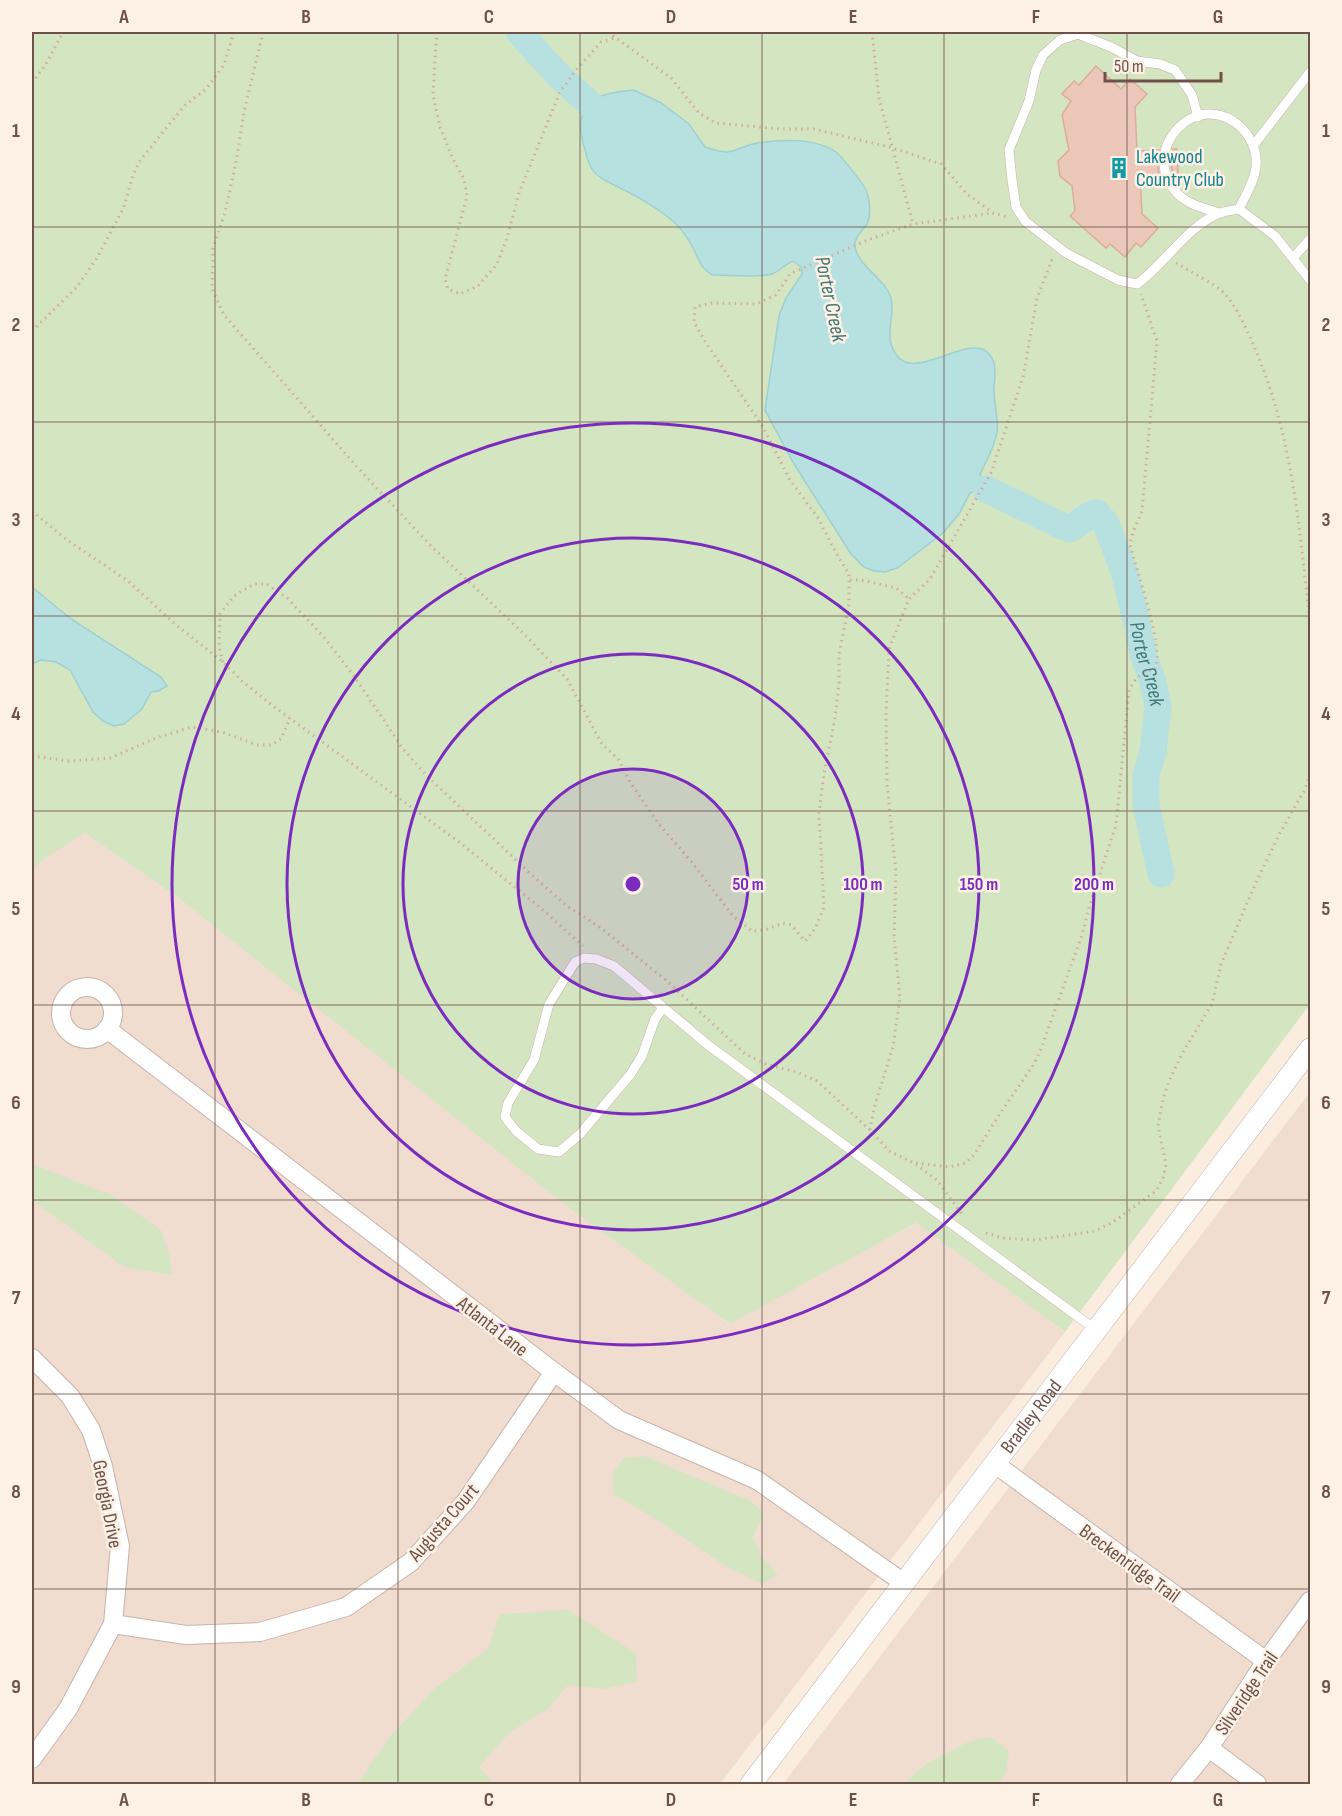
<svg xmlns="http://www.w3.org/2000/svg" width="1342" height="1816" viewBox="0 0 1342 1816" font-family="'Sofia Sans Condensed',sans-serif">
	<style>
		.residential { fill: #f0ddd0 }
		.green { fill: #d4e5c1 }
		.water { fill: #b7e0e1; stroke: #9ed0d1; stroke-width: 1.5 }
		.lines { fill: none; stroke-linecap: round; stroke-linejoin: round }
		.river { stroke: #b7e0e1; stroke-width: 27 }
		.building { fill: #ecc8ba; stroke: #ddad9c; stroke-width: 1.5 }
		.service-casing { stroke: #c8b3a9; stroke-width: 10 }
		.minor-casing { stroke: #c8b3a9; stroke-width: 20 }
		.tertiary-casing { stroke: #c8b3a9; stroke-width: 22 }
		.path { stroke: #d0ac9e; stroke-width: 3; stroke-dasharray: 1.5 4.5; stroke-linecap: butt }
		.service { stroke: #fff; stroke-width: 9 }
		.minor { stroke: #fff; stroke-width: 18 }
		.tertiary { stroke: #fff; stroke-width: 21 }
		.grid { fill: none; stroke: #6e524a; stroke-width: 1.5; stroke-opacity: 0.55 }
		.ring { fill: none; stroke: #7b2cbf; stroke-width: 3 }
		.labels { text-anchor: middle; stroke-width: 5; stroke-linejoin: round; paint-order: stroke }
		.culture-label { font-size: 20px; fill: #0d838f; stroke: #fdf1e6; text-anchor: start }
		.street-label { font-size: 20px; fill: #6e524a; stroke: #fdf1e6 }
		.water-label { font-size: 21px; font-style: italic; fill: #437779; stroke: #fdf1e6 }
		.centre { fill: #7b2cbf; stroke: #fdf1e6; stroke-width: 3 }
		.ring-label { font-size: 18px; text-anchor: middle; font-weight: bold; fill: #7b2cbf; stroke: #fdf1e6; stroke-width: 5; stroke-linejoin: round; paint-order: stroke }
		.neatline { fill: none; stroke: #6e524a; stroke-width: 2 }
		.grid-label { font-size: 20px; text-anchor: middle; font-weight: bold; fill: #6e524a }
	</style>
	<rect width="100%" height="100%" fill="#faede0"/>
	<path class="residential" d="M32 796 181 900 729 1324 916 1223 1065 1332 720 1784H32Z
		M1310 1092V1784H783Z"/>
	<path class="green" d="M32 32H1310V1004L1065 1332 916 1223 730 1324 568 1207 181 900 85 833 45 858 32 870Z
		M32 1164 111 1195 161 1230 170 1257 172 1275 124 1267 32 1200Z
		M644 1456 751 1501 764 1514 753 1537 761 1556 778 1575 762 1584 724 1565 654 1518 613 1494V1473L623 1458Z
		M568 1610 636 1653 637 1682 603 1689 568 1685 549 1708 510 1732 479 1767 494 1784H357L389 1738 434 1689 488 1649 500 1614Z
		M991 1737 1009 1751 1006 1773 998 1784H903L929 1762 970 1741Z"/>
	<path class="water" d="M634 90 661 103 689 124 705 147C711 149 720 152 727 152 736 151 744 146 753 144 778 139 816 137 837 153 842 157 866 187 867 192 870 201 871 216 867 224 862 232 854 236 855 247 858 264 880 277 888 291 898 308 886 327 891 344 907 397 975 320 993 360 997 369 994 381 994 391 994 403 999 422 997 432 995 447 986 461 980 474L983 484 978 490 970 493 959 514 943 533 897 568 885 572 874 571 864 567 851 554 794 464 765 410 779 316 786 298 802 274 801 267 793 261C785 264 780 271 772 274 758 278 728 275 713 275 700 269 698 257 692 246 688 239 682 230 676 224 664 212 637 196 622 189 613 184 603 181 595 173 588 167 586 152 583 143 573 100 597 93 634 90Z
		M32 587 71 619 161 677 167 686 158 691 151 692 142 709 124 724 114 726 103 721 93 712 70 670 56 662 41 660 32 664Z"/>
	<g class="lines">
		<g class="river">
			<path d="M519 32 555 72 616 128"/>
			<path id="s1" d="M986 489 1058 524 1070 529C1080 524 1086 514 1097 513L1106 524 1124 571 1138 628 1143 654 1153 682 1158 707 1153 752 1146 776V805L1161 874"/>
		</g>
	</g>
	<path class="building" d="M1096 66 1121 89 1130 79 1147 94 1135 107 1137 151 1159 150 1157 161 1159 175H1140L1142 214 1158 228 1141 247 1136 243 1125 257 1110 244 1106 248 1070 216 1075 211 1072 186 1060 176 1058 161 1069 150 1062 115 1071 101 1062 94 1074 81 1079 85Z
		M1173 149H1177L1178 174H1173L1172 170 1171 161Z"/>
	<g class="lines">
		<defs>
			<path id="service" d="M1198 117 1192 95 1175 70 1160 64 1137 61 1111 47 1078 34 1060 40 1043 55 1036 70 1029 101 1009 150 1012 180 1016 207 1025 221 1066 253 1118 280 1137 284C1165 264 1188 225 1220 213 1226 211 1233 210 1239 209L1275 236 1310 280
				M1253 146 1310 72
				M1219 213C1204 208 1185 204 1175 191 1154 167 1165 131 1192 118 1224 103 1259 133 1256 166 1255 181 1245 196 1239 209
				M1293 258 1310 239
				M663 1008 655 1019 642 1056 630 1075 580 1134 559 1152 538 1149 516 1131 505 1117 508 1103 534 1060 549 1004 575 962 584 958 596 959 614 966 708 1045 1096 1330"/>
			<path id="minor" d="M61 1013a26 26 0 1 1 52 0a26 26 0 1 1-52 0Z
				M107 1029 554 1372 619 1420 757 1480 904 1583
				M32 1358 70 1396 91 1430 103 1466 120 1546 113 1624 68 1709 32 1759
				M995 1464 1266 1661
				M113 1624 186 1635 260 1632 346 1607 411 1562 466 1501 554 1372
				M1209 1748 1257 1784
				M1180 1784 1209 1748 1266 1661 1310 1601"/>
			<g id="tertiary">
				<path id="s2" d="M751 1784 1310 1049"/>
			</g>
		</defs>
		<use href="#service" class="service-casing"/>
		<use href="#minor" class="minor-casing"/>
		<use href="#tertiary" class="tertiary-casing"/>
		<path class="path" d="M263 32 244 112 237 157 225 213 213 248 212 289 224 315 358 468 431 546 521 631 567 679 602 744 619 760 630 782 658 823 690 860 733 916 752 931 765 930 783 923 791 925 805 941 815 929 824 907 819 813 824 774 835 718 839 683V654L849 604V574L836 553 818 518 790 480 763 427 704 340 694 322 695 307 712 303 756 304 776 295 790 274 865 241 913 224 993 213
			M438 32 436 42 433 95 440 127 453 159 464 179 467 196 445 279 448 289 460 294 478 286 497 264 507 238 519 193 560 92 576 70 601 42 615 38
			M608 32 671 78 699 113 716 123 781 129H814L893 148 941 164 967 194 993 213 1008 217
			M872 32 879 98 913 224
			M32 83 46 64 63 32
			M1176 263C1189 271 1216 284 1226 295 1238 309 1251 338 1258 356 1293 441 1300 533 1310 624
			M32 331 76 288 97 258 124 207 132 178 139 162 184 106 206 89 224 65 234 32
			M32 511 67 540 128 581 175 624 223 662 242 681 273 706 459 842 537 905 583 946
			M850 580H861L896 588 909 599
			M223 662 219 647 220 614 234 596 254 584H267L287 598 323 636 354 676 403 749 427 776 534 877 567 906 601 928 667 981 745 1054 768 1065 797 1072 817 1081 870 1130 889 1151 914 1163 937 1180 964 1217
			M32 756 69 761 110 758 156 738 192 727 222 732 257 745H271L281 739 290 718
			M870 1130 874 1108 893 1047 900 998 894 937 896 873 887 784 886 713 889 649 909 599 930 579 991 473 1023 377 1037 298 1053 257
			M916 1163 949 1167 966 1163 974 1155 1001 1112 1034 1064 1041 1049 1082 935 1090 904 1116 825 1129 690C1136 677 1141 673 1155 669 1165 649 1136 570 1130 545 1131 533 1138 522 1142 511L1157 341 1141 294
			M986 1233 1002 1238 1035 1240 1095 1231 1113 1222 1156 1191 1163 1178 1166 1164 1158 1126 1163 1099 1169 1081 1183 1052 1212 1004 1221 964 1257 880 1280 833 1304 791 1310 775"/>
		<use href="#service" class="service"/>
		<use href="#minor" class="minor"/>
		<use href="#tertiary" class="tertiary"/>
	</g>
	<path class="grid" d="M215 32V1784M398 32V1784M580 32V1784M762 32V1784M944 32V1784M1127 32V1784M32 227H1310M32 422H1310M32 616H1310M32 811H1310M32 1005H1310M32 1200H1310M32 1394H1310M32 1589H1310"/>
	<circle cx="633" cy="884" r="115" fill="#7b2cbf" fill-opacity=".12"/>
	<g class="ring">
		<circle cx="633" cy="884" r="115"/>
		<circle cx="633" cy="884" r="230"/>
		<circle cx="633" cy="884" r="346"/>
		<circle cx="633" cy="884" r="461"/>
	</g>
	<defs>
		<symbol id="building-bare" viewBox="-9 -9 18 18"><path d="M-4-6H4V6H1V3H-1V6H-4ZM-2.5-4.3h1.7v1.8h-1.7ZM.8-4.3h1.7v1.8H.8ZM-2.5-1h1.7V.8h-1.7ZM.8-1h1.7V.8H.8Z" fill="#0f9aa8" stroke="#fdf1e6" stroke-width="2.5" paint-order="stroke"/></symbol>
	</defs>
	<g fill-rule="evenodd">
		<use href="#building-bare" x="1104" y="153" width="30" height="30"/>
	</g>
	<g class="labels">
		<g class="culture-label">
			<text x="1136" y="163">Lakewood<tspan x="1136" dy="23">Country Club</tspan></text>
		</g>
		<g class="street-label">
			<text transform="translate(493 1326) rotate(38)" y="7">Atlanta Lane</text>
			<text dy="7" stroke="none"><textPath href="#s2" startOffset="462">Bradley Road</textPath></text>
			<text transform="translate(108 1504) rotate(79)" y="7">Georgia Drive</text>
			<text transform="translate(443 1522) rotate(-49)" y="7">Augusta Court</text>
			<text transform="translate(1130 1563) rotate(36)" y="7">Breckenridge Trail</text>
			<text transform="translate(1246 1693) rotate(-56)" y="7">Silveridge Trail</text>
		</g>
		<g class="water-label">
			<text transform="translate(831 299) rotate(78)" y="7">Porter Creek</text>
			<text dy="7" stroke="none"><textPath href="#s1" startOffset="285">Porter Creek</textPath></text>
		</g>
	</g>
	<circle cx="633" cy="884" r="9" class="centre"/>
	<g class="ring-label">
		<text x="748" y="890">50 m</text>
		<text x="863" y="890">100 m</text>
		<text x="979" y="890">150 m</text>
		<text x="1094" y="890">200 m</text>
	</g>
	<rect width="1342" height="1816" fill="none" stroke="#fdf1e6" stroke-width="66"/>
	<path d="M1105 72v9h116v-9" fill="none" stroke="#6e524a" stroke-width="3"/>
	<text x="1114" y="72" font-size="18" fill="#6e524a" stroke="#fdf1e6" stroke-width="4.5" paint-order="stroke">50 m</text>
	<rect x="33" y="33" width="1276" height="1750" class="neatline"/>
	<g class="grid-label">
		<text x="124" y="23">A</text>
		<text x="306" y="23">B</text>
		<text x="489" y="23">C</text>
		<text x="671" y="23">D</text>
		<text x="853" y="23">E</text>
		<text x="1036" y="23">F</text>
		<text x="1218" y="23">G</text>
		<text x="16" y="137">1</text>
		<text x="1326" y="137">1</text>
		<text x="16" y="331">2</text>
		<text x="1326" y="331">2</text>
		<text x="16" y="526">3</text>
		<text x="1326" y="526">3</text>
		<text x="16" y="720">4</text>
		<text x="1326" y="720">4</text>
		<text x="16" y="915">5</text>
		<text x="1326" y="915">5</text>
		<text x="16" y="1109">6</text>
		<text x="1326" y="1109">6</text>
		<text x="16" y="1304">7</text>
		<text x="1326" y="1304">7</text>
		<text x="16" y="1498">8</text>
		<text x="1326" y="1498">8</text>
		<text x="16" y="1693">9</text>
		<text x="1326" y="1693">9</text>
		<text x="124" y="1806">A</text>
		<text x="306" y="1806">B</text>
		<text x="489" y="1806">C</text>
		<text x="671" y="1806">D</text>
		<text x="853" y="1806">E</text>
		<text x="1036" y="1806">F</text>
		<text x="1218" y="1806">G</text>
	</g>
</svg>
